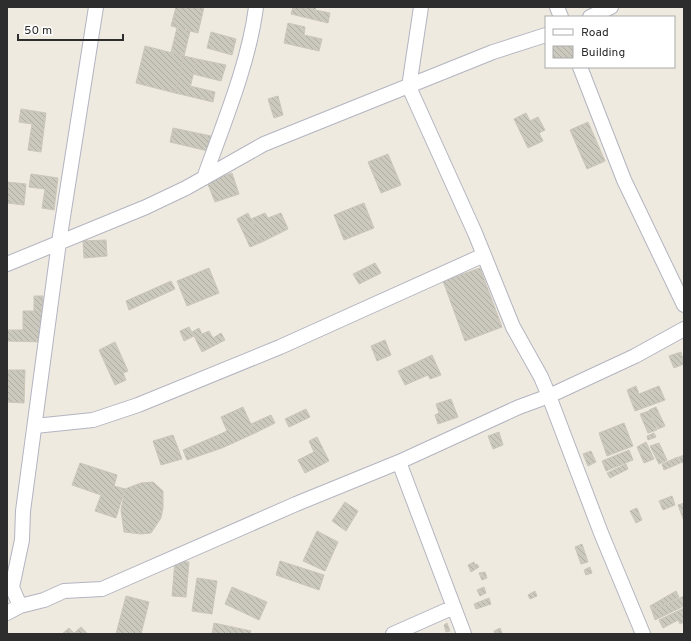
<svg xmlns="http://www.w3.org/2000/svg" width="691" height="641" viewBox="0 0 691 641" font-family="Overpass,sans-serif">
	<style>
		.building { fill: url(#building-back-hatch); stroke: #cbc6b9 }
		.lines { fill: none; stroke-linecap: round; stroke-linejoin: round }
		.minor-casing { stroke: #b3b4c1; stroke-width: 16 }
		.minor { stroke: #fff; stroke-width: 14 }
	</style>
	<defs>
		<pattern id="building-back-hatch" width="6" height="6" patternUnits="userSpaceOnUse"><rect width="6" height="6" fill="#cbc8be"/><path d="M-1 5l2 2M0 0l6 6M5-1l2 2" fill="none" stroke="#afaca4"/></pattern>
	</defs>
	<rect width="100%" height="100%" fill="#efeae0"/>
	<path class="building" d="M176 7H204L198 33 171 26Z
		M293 7H316L315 10 330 13 328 23 291 14Z
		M288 23 305 27 304 35 322 39 319 51 284 43Z
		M177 28 190 31 184 56 171 52Z
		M211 32 236 39 232 55 207 48Z
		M145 46 184 56 175 93 136 83Z
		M184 56 197 59 188 96 175 93Z
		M197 59 226 65 221 81 193 74Z
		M190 86 215 92 213 102 188 96Z
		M278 96 283 115 274 118 268 99Z
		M21 109 46 113 41 152 28 150 32 124 19 122Z
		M526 113 530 121 538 117 545 130 539 133 543 141 528 148 514 119Z
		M588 122 605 161 587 169 570 130Z
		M173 128 211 136 208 151 170 142Z
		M388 154 401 185 381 193 368 162Z
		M232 173 239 194 215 202 207 182Z
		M31 174 58 178 54 210 42 208 45 189 29 187Z
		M7 182 26 184 24 205 7 203Z
		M364 203 374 228 344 240 334 215Z
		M248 213 262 242 250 247 237 219Z
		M265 213 268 218 281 213 288 229 262 242 251 219Z
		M106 240 107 256 84 258 83 241Z
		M375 263 381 273 359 284 353 274Z
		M209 268 219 293 187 306 177 281Z
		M480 268 502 327 465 341 443 281Z
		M171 281 175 289 129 310 126 301Z
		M34 296H43V342L7 341V330H23V311H34Z
		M189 327 194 336 184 341 180 331Z
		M199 328 202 334 209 331 213 338 221 333 225 340 202 352 192 332Z
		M385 340 391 355 377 361 371 346Z
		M115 342 128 371 123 373 126 380 115 385 99 350Z
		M681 352 684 364 674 368 669 356Z
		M432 355 441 375 430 379 428 375 405 385 398 371Z
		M7 370H25L24 403 7 402Z
		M636 386 639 394 659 386 665 400 635 411 627 390Z
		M451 399 458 417 438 424 435 415 439 413 436 404Z
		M243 407 255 433 222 448 216 436 227 431 221 417Z
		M656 407 665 426 658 429 649 410Z
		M306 409 310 417 289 427 285 419Z
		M649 411 657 430 648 433 640 414Z
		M271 415 275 423 255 433 251 424Z
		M624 423 633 446 607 456 599 433Z
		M499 432 503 445 493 449 488 436Z
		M654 433 656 437 648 440 647 436Z
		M173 435 182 459 161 465 153 441Z
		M216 436 222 448 187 460 183 450Z
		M317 437 329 461 305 473 298 460 314 452 309 441Z
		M646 442 654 459 644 463 637 447Z
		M659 443 667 460 659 464 650 446Z
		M629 450 633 460 606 471 602 461Z
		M591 451 596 462 588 466 583 454Z
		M684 455V462L681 463 679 457Z
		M678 457 680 463 664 470 662 464Z
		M80 463 117 475 114 486 125 489 116 518 95 511 101 495 72 485Z
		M626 464 628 469 610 478 607 473Z
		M153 482 163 491V508L161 518 151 533 141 534 124 532 121 510 125 489 141 483Z
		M672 496 675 505 663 510 659 501Z
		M345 502 358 511 346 531 332 521Z
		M684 503V521L678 505Z
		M637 508 642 520 636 523 630 511Z
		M317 531 338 542 325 571 303 561Z
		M582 544 588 562 581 564 575 547Z
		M175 561 189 562 186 597 172 596Z
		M280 561 324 575 319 590 276 575Z
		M474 562 475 565 477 564 479 567 471 572 468 565Z
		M590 567 592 573 586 575 584 570Z
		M485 572 487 578 482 580 479 573Z
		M197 578 217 581 212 614 192 611Z
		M232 587 267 602 259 620 225 604Z
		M484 587 486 593 480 596 477 590Z
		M535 591 537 596 530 599 528 595Z
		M676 591 679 597 652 611 650 606Z
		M126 596 149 602 141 634H116Z
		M684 596V606L655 620 652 611Z
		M489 598 491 604 476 609 474 604Z
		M684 608V622L680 624 678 620 663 628 659 620Z
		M214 623 251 631 250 634H212Z
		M447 623 450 631 446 632 444 625Z
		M81 627 88 634H62L69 628 74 633Z
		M500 628 502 633 495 634 494 631Z"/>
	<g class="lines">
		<defs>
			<path id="minor" d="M421 7 409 87 475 233 513 327 541 377 549 396 601 533 643 634
				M557 7 561 17
				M590 17 611 7
				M580 67 624 180 684 305
				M204 178C223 125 249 63 256 7
				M7 264 146 207 186 188 264 144 493 52 546 35
				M35 426 93 420 138 405 280 347 484 255
				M399 462 464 634
				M20 606 12 587 22 540 23 511 59 242 96 7
				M7 613 20 606 44 600 64 591 102 589 296 504 399 462 519 407 549 396 635 356 684 329
				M393 634 454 607"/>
		</defs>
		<use href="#minor" class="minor-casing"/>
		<use href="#minor" class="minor"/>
	</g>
	<rect width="691" height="641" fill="none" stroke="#2d2d2d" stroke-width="16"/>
	<rect x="545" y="16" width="130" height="52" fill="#ffffff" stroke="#ababab"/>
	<rect x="553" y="29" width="20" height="6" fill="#ffffff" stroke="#ababab"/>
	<text x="581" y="36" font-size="12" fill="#2d2d2d">Road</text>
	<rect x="553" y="46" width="20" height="12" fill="url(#building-back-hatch)" stroke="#ababab"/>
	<text x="581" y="56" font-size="12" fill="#2d2d2d">Building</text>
	<path d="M18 34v6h105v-6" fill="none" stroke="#2d2d2d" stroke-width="2"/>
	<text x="24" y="34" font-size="12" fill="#2d2d2d" stroke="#ffffff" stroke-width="3" paint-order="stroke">50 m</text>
</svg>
